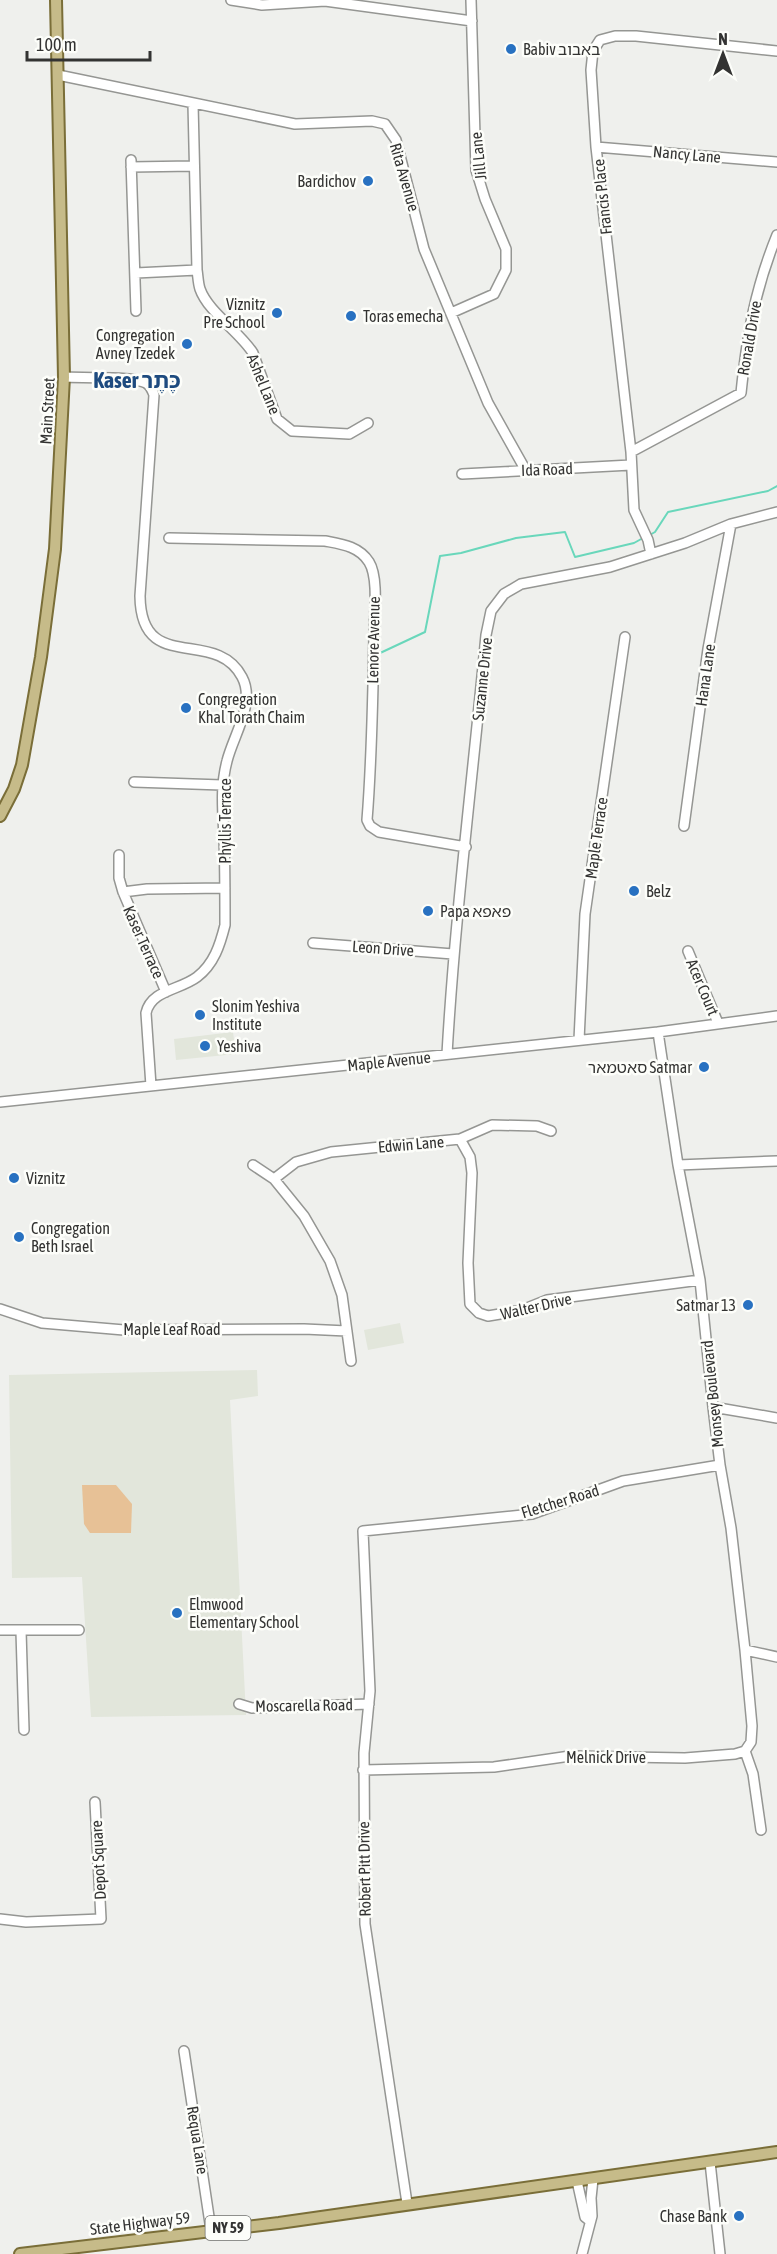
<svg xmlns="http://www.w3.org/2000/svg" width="777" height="2254" viewBox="0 0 777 2254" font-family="'Asap Condensed','Noto Sans Hebrew',sans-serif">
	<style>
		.built { fill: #e2e6db }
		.green { fill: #e7c196 }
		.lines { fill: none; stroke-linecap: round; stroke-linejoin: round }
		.stream { stroke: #69d7bb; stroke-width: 2 }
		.minor-casing { stroke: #959693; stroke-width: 12 }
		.major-casing { stroke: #7a6e38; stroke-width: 14 }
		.minor { stroke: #fff; stroke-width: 9 }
		.major { stroke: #c6bb89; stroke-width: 10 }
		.poi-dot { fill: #2871c1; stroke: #fdfefa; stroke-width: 2 }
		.labels { text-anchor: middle; stroke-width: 5; stroke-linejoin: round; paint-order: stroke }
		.shield { fill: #fdfefa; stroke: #70706e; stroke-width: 1.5 }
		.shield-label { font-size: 15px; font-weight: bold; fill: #333332 }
		.poi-label { font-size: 16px; fill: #333332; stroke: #fdfefa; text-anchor: start }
		.street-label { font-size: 16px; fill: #333332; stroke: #fdfefa }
		.district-label { font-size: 22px; font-weight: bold; fill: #1e4b7f; stroke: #fdfefa }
	</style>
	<rect width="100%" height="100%" fill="#eff0ed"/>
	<path class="built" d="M233 1032 236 1054 176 1060 174 1039Z
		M400 1323 404 1343 368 1350 364 1330Z
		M257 1370 258 1396 230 1400 246 1715 91 1717 82 1577 12 1578 9 1375Z"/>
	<path class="green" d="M82 1485H116L132 1504 131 1533H90L84 1524Z"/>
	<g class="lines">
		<path class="stream" d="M648 536 655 532 668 512 768 491 777 486
			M378 654 425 632 440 556 461 553 516 538 565 532 575 557 634 543 643 538"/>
		<defs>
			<path id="minor" d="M231 0 262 5 325 1 472 21
				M58 75 295 124 372 121 385 124 396 140 424 249 488 403 525 469
				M193 104 197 270C198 276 198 283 200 289 208 312 240 332 253 353L277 419 292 431 349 434 368 423
				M596 147 777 162
				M131 160 136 311
				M131 167 193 166
				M136 273 197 270
				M451 313 494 294 506 270V249L485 199 476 170 471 0
				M64 377C81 378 133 376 146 383 151 386 152 390 154 395L140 596C141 676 215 626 242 677 256 703 233 736 227 761 220 787 223 812 224 838 225 867 225 896 225 925 220 945 214 964 197 977 180 990 151 990 146 1013L151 1086
				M631 452 741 393C747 335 755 289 777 235
				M462 474 631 465
				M169 538 325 541C341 544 359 546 369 562 379 578 374 616 374 635 373 696 372 758 367 820L370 826 379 832 466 847
				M651 554 648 540 634 510 631 452 596 147 591 70 593 51 600 40 615 36H636L777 51
				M134 782 222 785
				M684 826 708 649 731 524
				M119 855V878L123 892 166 992
				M123 892 147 889 225 888
				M313 943 453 954
				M688 951 718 1023
				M579 1040 585 914 625 637
				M447 1054C455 914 473 775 486 635L491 611 504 594 521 584 610 567 685 543 731 524 777 512
				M0 1102 658 1032 777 1016
				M460 1139 470 1157 472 1173 468 1263 470 1304 479 1313 488 1316 500 1314 522 1310 547 1300 700 1280
				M253 1165 274 1179 304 1216 330 1261 342 1295 351 1361
				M678 1165 777 1161
				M274 1179 296 1162 331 1152 460 1139 492 1125 537 1126 551 1131
				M0 1309 42 1323 124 1330 304 1329 347 1331
				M713 1407 777 1418
				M0 1630H79
				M21 1631 24 1730
				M745 1650 777 1657
				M239 1704 252 1708 369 1704
				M745 1751 753 1774 761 1830
				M363 1770 494 1767 570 1756 685 1758 735 1754 745 1751 751 1742 752 1726 745 1650 731 1528 720 1465 713 1407 700 1280 678 1165 658 1032
				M0 1919 26 1922 101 1919 95 1802
				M184 2051 211 2230
				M710 2162 720 2254
				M577 2181 585 2217 590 2221
				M407 2203 365 1924 364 1753 370 1691 363 1531 532 1514 623 1481 720 1465
				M582 2254 592 2216 591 2198 593 2179"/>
			<path id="major" d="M0 816 14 789 22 765 41 657 55 549 64 377 56 0
				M20 2254 279 2223 777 2152"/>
		</defs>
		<use href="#minor" class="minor-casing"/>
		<use href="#major" class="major-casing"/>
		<use href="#minor" class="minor"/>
		<use href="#major" class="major"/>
	</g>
	<g class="poi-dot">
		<circle cx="511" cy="49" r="6"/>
		<circle cx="368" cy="181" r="6"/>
		<circle cx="277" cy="313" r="6"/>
		<circle cx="351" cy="316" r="6"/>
		<circle cx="187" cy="344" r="6"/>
		<circle cx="186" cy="708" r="6"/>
		<circle cx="634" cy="891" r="6"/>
		<circle cx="428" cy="911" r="6"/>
		<circle cx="200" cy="1015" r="6"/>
		<circle cx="205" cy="1046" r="6"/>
		<circle cx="704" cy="1067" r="6"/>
		<circle cx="14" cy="1178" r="6"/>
		<circle cx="19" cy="1237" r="6"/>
		<circle cx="748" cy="1305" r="6"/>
		<circle cx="177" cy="1613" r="6"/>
		<circle cx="739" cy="2216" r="6"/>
	</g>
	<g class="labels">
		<rect class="shield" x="205.5" y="2216" width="45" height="24" rx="4.5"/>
		<g class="shield-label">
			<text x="228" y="2233">NY 59</text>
		</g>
		<g class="poi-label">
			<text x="523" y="55">Babiv באבוב</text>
			<text x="356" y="187" text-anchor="end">Bardichov</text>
			<text x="265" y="310" text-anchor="end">Viznitz<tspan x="265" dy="18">Pre School</tspan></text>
			<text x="363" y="322">Toras emecha</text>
			<text x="175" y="341" text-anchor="end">Congregation<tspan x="175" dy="18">Avney Tzedek</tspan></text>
			<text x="198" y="705">Congregation<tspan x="198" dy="18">Khal Torath Chaim</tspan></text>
			<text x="646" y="897">Belz</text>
			<text x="440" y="917">Papa פאפא</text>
			<text x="212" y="1012">Slonim Yeshiva<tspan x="212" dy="18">Institute</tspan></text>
			<text x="217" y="1052">Yeshiva</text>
			<text x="692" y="1073" text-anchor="end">סאטמאר Satmar</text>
			<text x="26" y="1184">Viznitz</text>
			<text x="31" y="1234">Congregation<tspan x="31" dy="18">Beth Israel</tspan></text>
			<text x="736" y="1311" text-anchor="end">Satmar 13</text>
			<text x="189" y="1610">Elmwood<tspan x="189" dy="18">Elementary School</tspan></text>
			<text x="727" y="2222" text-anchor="end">Chase Bank</text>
		</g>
		<g class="street-label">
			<text transform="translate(687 154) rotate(5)" y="6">Nancy Lane</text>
			<text transform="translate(478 156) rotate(-96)" y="6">Jill Lane</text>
			<text transform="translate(405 177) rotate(74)" y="6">Rita Avenue</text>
			<text transform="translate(602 197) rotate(-96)" y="6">Francis Place</text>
			<text transform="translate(749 338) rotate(-80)" y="6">Ronald Drive</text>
			<text transform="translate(264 384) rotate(68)" y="6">Ashel Lane</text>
			<text transform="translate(47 411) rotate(-87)" y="6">Main Street</text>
			<text transform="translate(547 469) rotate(-2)" y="6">Ida Road</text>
			<text transform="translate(373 640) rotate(-89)" y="6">Lenore Avenue</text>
			<text transform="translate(705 675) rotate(-82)" y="6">Hana Lane</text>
			<text transform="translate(482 679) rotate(-84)" y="6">Suzanne Drive</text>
			<text transform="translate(225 821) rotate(-90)" y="6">Phyllis Terrace</text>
			<text transform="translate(596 838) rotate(-82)" y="6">Maple Terrace</text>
			<text transform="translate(144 942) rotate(66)" y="6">Kaser Terrace</text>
			<text transform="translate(383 948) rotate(4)" y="6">Leon Drive</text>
			<text transform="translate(703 987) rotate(67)" y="6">Acer Court</text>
			<text transform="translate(389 1061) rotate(-6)" y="6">Maple Avenue</text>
			<text transform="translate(411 1144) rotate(-5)" y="6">Edwin Lane</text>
			<text transform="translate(536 1306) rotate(-13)" y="6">Walter Drive</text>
			<text x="172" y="1335">Maple Leaf Road</text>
			<text transform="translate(712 1394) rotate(-96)" y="6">Monsey Boulevard</text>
			<text transform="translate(560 1501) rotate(-17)" y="6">Fletcher Road</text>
			<text transform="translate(304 1705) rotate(-1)" y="6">Moscarella Road</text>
			<text x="606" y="1763">Melnick Drive</text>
			<text transform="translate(98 1860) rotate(-93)" y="6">Depot Square</text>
			<text transform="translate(364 1869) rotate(-91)" y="6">Robert Pitt Drive</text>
			<text transform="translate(198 2140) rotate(81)" y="6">Requa Lane</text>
			<text transform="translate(140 2223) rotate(-7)" y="6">State Highway 59</text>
		</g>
		<g class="district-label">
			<text x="137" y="388">Kaser כֶּתֶר</text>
		</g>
	</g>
	<g transform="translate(723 54)" stroke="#fdfefa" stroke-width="4.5" paint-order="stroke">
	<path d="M0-4.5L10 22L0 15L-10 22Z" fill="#333332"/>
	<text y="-9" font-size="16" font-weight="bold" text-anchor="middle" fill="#333332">N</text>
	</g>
	<path d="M27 51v9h123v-9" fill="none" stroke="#333332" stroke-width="3"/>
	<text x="36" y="51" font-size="18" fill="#333332" stroke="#fdfefa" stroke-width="4.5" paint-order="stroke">100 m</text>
</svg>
